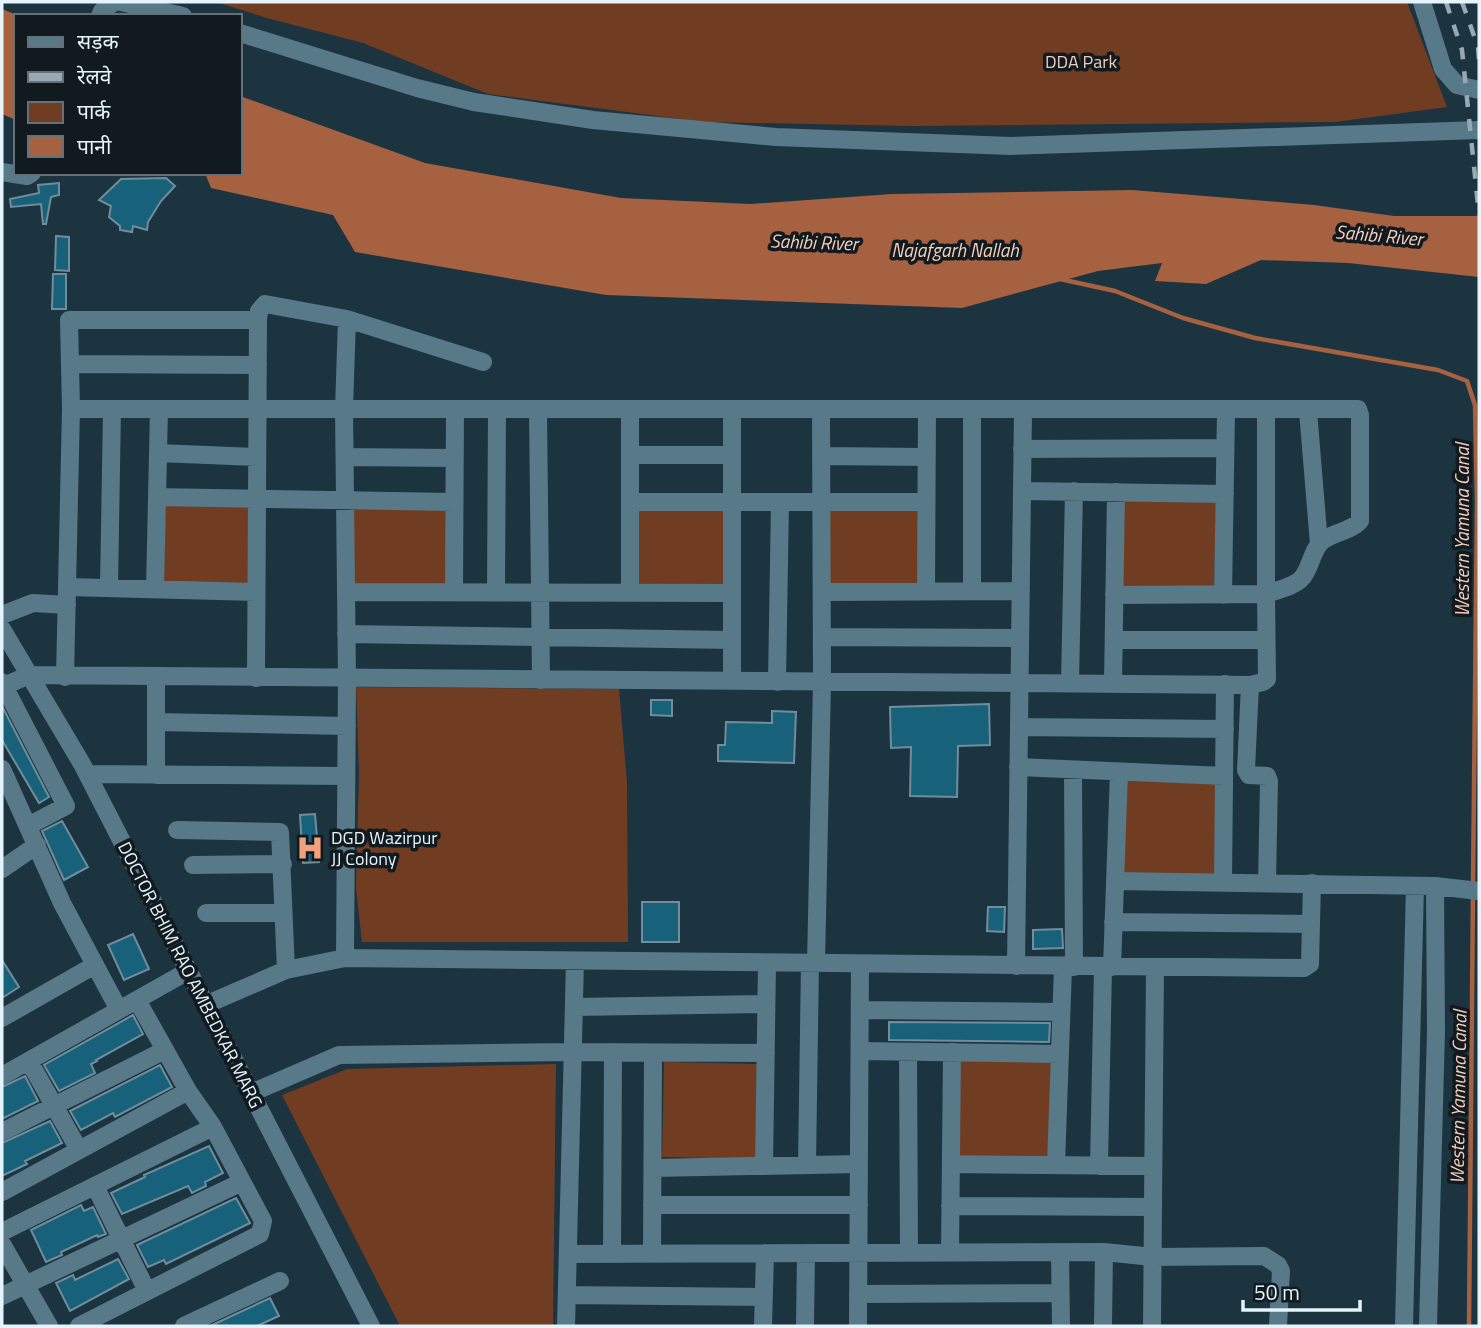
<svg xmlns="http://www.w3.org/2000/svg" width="1481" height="1328" viewBox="0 0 1481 1328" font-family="'Titillium Web','Noto Sans Devanagari',sans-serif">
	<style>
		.green { fill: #703d23 }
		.water { fill: #a56140 }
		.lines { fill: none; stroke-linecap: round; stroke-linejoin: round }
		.stream { stroke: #a56140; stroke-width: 4.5 }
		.building { fill: #18617b; stroke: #718d99; stroke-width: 2 }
		.minor { stroke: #577988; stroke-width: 18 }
		.rail { stroke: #97aab2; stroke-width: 4.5; stroke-dasharray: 12 12; stroke-linecap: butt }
		.labels { text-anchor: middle; stroke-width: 7; stroke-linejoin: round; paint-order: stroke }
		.park-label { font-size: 18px; fill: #f2cab8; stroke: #101a1f }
		.poi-label { font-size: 18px; fill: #e5f4fa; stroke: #101a1f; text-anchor: start }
		.street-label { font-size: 18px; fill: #e5f4fa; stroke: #101a1f }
		.water-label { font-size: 19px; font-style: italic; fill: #f6cebc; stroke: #101a1f }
	</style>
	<rect width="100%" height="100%" fill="#1b343f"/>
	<path class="green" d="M216 2H1407L1447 107 1335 122 913 126 703 122 488 94 363 43 267 18Z
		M1123 496 1216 499 1214 592 1120 589Z
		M158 503H253L254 586 159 587Z
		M351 504H446L447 587 352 588Z
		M729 504V588H634L633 505Z
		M825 505H920L921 588 826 589Z
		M356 687 619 689 627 782 628 942H362L356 888 359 772Z
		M1124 779 1218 781 1216 877 1122 875Z
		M958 1059 1053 1061 1051 1156 957 1155Z
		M664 1062 758 1064 756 1159 662 1157Z
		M556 1064 553 1326H400L282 1095 347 1069Z"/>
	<path class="water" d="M2 9 19 16H16V120L2 114Z
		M240 96 425 163 621 198 750 204 892 194 1132 190 1314 205 1394 216H1479V277L1348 263 1261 260 1206 284 1155 281 1162 263 1098 271 962 308 606 295 355 252 333 215 211 188 205 173H240Z"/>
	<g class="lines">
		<path class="stream" d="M1060 279 1115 291 1183 318 1255 338 1438 370 1467 381 1475 405 1477 502 1473 884
			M1469 1326 1473 893"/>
	</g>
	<path class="building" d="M166 178 175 186 161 201 148 222 147 230 133 226 132 232 120 230V226L109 217 111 206 99 200 121 179Z
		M59 183V195L51 197 46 224H43L41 204 11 207 10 199 39 193 38 185Z
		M56 236 69 237V271L55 270Z
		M53 274H66V309H52Z
		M651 700H672V716L651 715Z
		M989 704 990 745 958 746 957 797 910 796 911 747 891 748 890 707Z
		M2 706 49 797 39 803 2 740Z
		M772 711 796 712 794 763 718 761V745H725L726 722 772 723Z
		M315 814 319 862 303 863 300 815Z
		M62 821 88 867 64 880 42 831Z
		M642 902H679V942H642Z
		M988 907H1005L1004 932 987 931Z
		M1062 929 1063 948 1033 949V930Z
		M133 934 149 969 124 980 108 945Z
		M2 960 19 987 2 998Z
		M133 1015 143 1034 96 1060 97 1061 91 1064 95 1073 59 1091 44 1065Z
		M889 1022 1050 1023 1049 1042 889 1040Z
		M160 1065 172 1087 115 1117 113 1113 81 1130 70 1111Z
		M25 1076 38 1101 2 1119V1087Z
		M50 1121 62 1143 25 1161 27 1164 2 1176V1143Z
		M209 1146 223 1173 205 1182 206 1186 192 1193 188 1186 122 1214 111 1193 145 1177 144 1175Z
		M236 1198 250 1223 166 1264 164 1260 148 1267 137 1245Z
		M81 1205 84 1211 93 1207 106 1234 98 1237 97 1235 61 1252 62 1255 46 1262 31 1230Z
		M118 1259 129 1279 70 1311 56 1283 73 1275 75 1280Z
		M270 1298 279 1316 257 1326H210Z"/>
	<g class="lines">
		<path class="minor" d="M121 2 183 16
			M1422 2 1443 69 1457 85 1479 90
			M100 16 102 11 114 2
			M240 33 417 88 474 102 593 120 776 137 1011 146 1479 130
			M2 172 27 176 32 173
			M258 320 259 311 265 304 347 319 483 362
			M71 364 258 365
			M538 410 541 680
			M732 410V681
			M1308 411 1319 544
			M1022 449 1225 448
			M158 453 257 457
			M630 455H732
			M822 456 926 457
			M345 457 454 458
			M1022 491 1225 494
			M157 497 454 502
			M630 502H926
			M67 587 256 592
			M109 588 112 409
			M155 589 159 409
			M926 591 927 410
			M972 591V410
			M346 592 732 593
			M454 592 455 409
			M496 592 497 410
			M630 592V410
			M822 592 1021 591
			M1114 595 1266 594V411
			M1223 595 1226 411
			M2 615 33 603 67 605
			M2 629 82 764 371 1326
			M346 634 732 640
			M822 637 1020 638
			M1114 640H1266
			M65 677 71 409 69 320H258L256 678
			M2 682 66 806 28 826
			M777 682 780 502
			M1070 683 1074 491
			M1113 684 1116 492
			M1250 685 1246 770 1249 775 1267 776 1269 781 1267 883
			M2 687 29 675 1250 685 1263 682 1267 679 1266 594C1277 590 1293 587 1301 579 1311 569 1311 551 1322 541 1333 532 1350 532 1360 521V415L1358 409H71
			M156 722 347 726
			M1019 727 1225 729
			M1018 767 1224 776
			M2 769 62 903 119 1010
			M1073 770 1074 967
			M87 774 346 776
			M156 775V678
			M177 830 280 832 286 970
			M193 865 283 864
			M2 869 37 845
			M1115 881 1435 886 1479 891
			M1223 882 1225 684
			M206 913H282
			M1113 922 1310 924
			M345 958 347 679 344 409 347 319
			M816 964 822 682 821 410
			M1016 966 1023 410
			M1112 967 1119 772
			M205 1005 286 970 345 958 1304 968 1310 964 1312 883
			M574 1007 766 1004
			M860 1010 1061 1012
			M2 1018 95 965
			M860 1051 1060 1054
			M908 1052 909 1253
			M29 1061 79 1150
			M2 1076 188 971
			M251 1093 339 1055 573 1052 766 1053
			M2 1132 165 1050
			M951 1164 1153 1166
			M807 1165 810 963
			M1056 1165 1063 967
			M764 1166 767 963
			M1099 1166 1103 967
			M653 1168 859 1164
			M95 1186 147 1291
			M2 1192 188 1091
			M652 1205H859
			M950 1206 1152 1207
			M2 1232 213 1127
			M2 1244 49 1326
			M1060 1252 1061 1326
			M950 1253 952 1052
			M568 1254 1104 1252 1153 1257 1264 1256 1278 1265 1281 1271 1278 1326
			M612 1254 613 1052
			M652 1254 653 1053
			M858 1294 1060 1293
			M567 1295 764 1297
			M2 1296 242 1182
			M79 1326 260 1234 263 1221 213 1127 188 1091 137 1000
			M184 1326 280 1281
			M566 1326 575 961
			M763 1326 765 1253
			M805 1326 806 1253
			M858 1326 860 964
			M1103 1326 1104 1252
			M1152 1326 1155 968
			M1404 1326 1415 886
			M1428 1326 1436 1031 1435 886"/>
		<path class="rail" d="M1446 2 1462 50 1479 215
			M1462 2 1478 47 1479 60"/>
	</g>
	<defs>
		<symbol id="hospital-bare" viewBox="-9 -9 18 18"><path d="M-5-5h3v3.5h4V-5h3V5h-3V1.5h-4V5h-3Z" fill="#f1a17b" stroke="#101a1f" stroke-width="2.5" paint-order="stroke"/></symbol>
	</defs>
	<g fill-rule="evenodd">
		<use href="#hospital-bare" x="291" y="829" width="38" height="38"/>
	</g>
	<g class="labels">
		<g class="park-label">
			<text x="1081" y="68">DDA Park</text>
		</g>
		<g class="poi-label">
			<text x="331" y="844">DGD Wazirpur<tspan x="331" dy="21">JJ Colony</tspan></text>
		</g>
		<g class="street-label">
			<text transform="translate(190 975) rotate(63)" y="6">DOCTOR BHIM RAO AMBEDKAR MARG</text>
		</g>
		<g class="water-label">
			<text transform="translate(1379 235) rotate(5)" y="7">Sahibi River</text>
			<text transform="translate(814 242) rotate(2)" y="7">Sahibi River</text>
			<text x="955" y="257">Najafgarh Nallah</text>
			<text transform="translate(1462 530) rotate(-90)" y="7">Western Yamuna Canal</text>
			<text transform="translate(1458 1097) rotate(-89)" y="7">Western Yamuna Canal</text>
		</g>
	</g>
	<rect width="1481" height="1328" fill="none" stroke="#e5f4fa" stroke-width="7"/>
	<rect x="14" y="14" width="228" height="161" fill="#101a1f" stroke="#657177" stroke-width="2"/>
	<rect x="28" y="37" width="35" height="10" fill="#577988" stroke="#657177" stroke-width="2"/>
	<text x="77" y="49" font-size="21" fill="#e5f4fa">सड़क</text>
	<rect x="28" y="72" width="35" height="10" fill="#97aab2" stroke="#657177" stroke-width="2"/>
	<text x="77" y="84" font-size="21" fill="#e5f4fa">रेलवे</text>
	<rect x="28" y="102" width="35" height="21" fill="#703d23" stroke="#657177" stroke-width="2"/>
	<text x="77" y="119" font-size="21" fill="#e5f4fa">पार्क</text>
	<rect x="28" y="136" width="35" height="21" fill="#a56140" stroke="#657177" stroke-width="2"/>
	<text x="77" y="154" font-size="21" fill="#e5f4fa">पानी</text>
	<path d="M1243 1300v10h117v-10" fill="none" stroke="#e5f4fa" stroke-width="3.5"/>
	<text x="1254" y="1300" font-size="21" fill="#e5f4fa" stroke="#101a1f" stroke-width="5" paint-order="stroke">50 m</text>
</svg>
